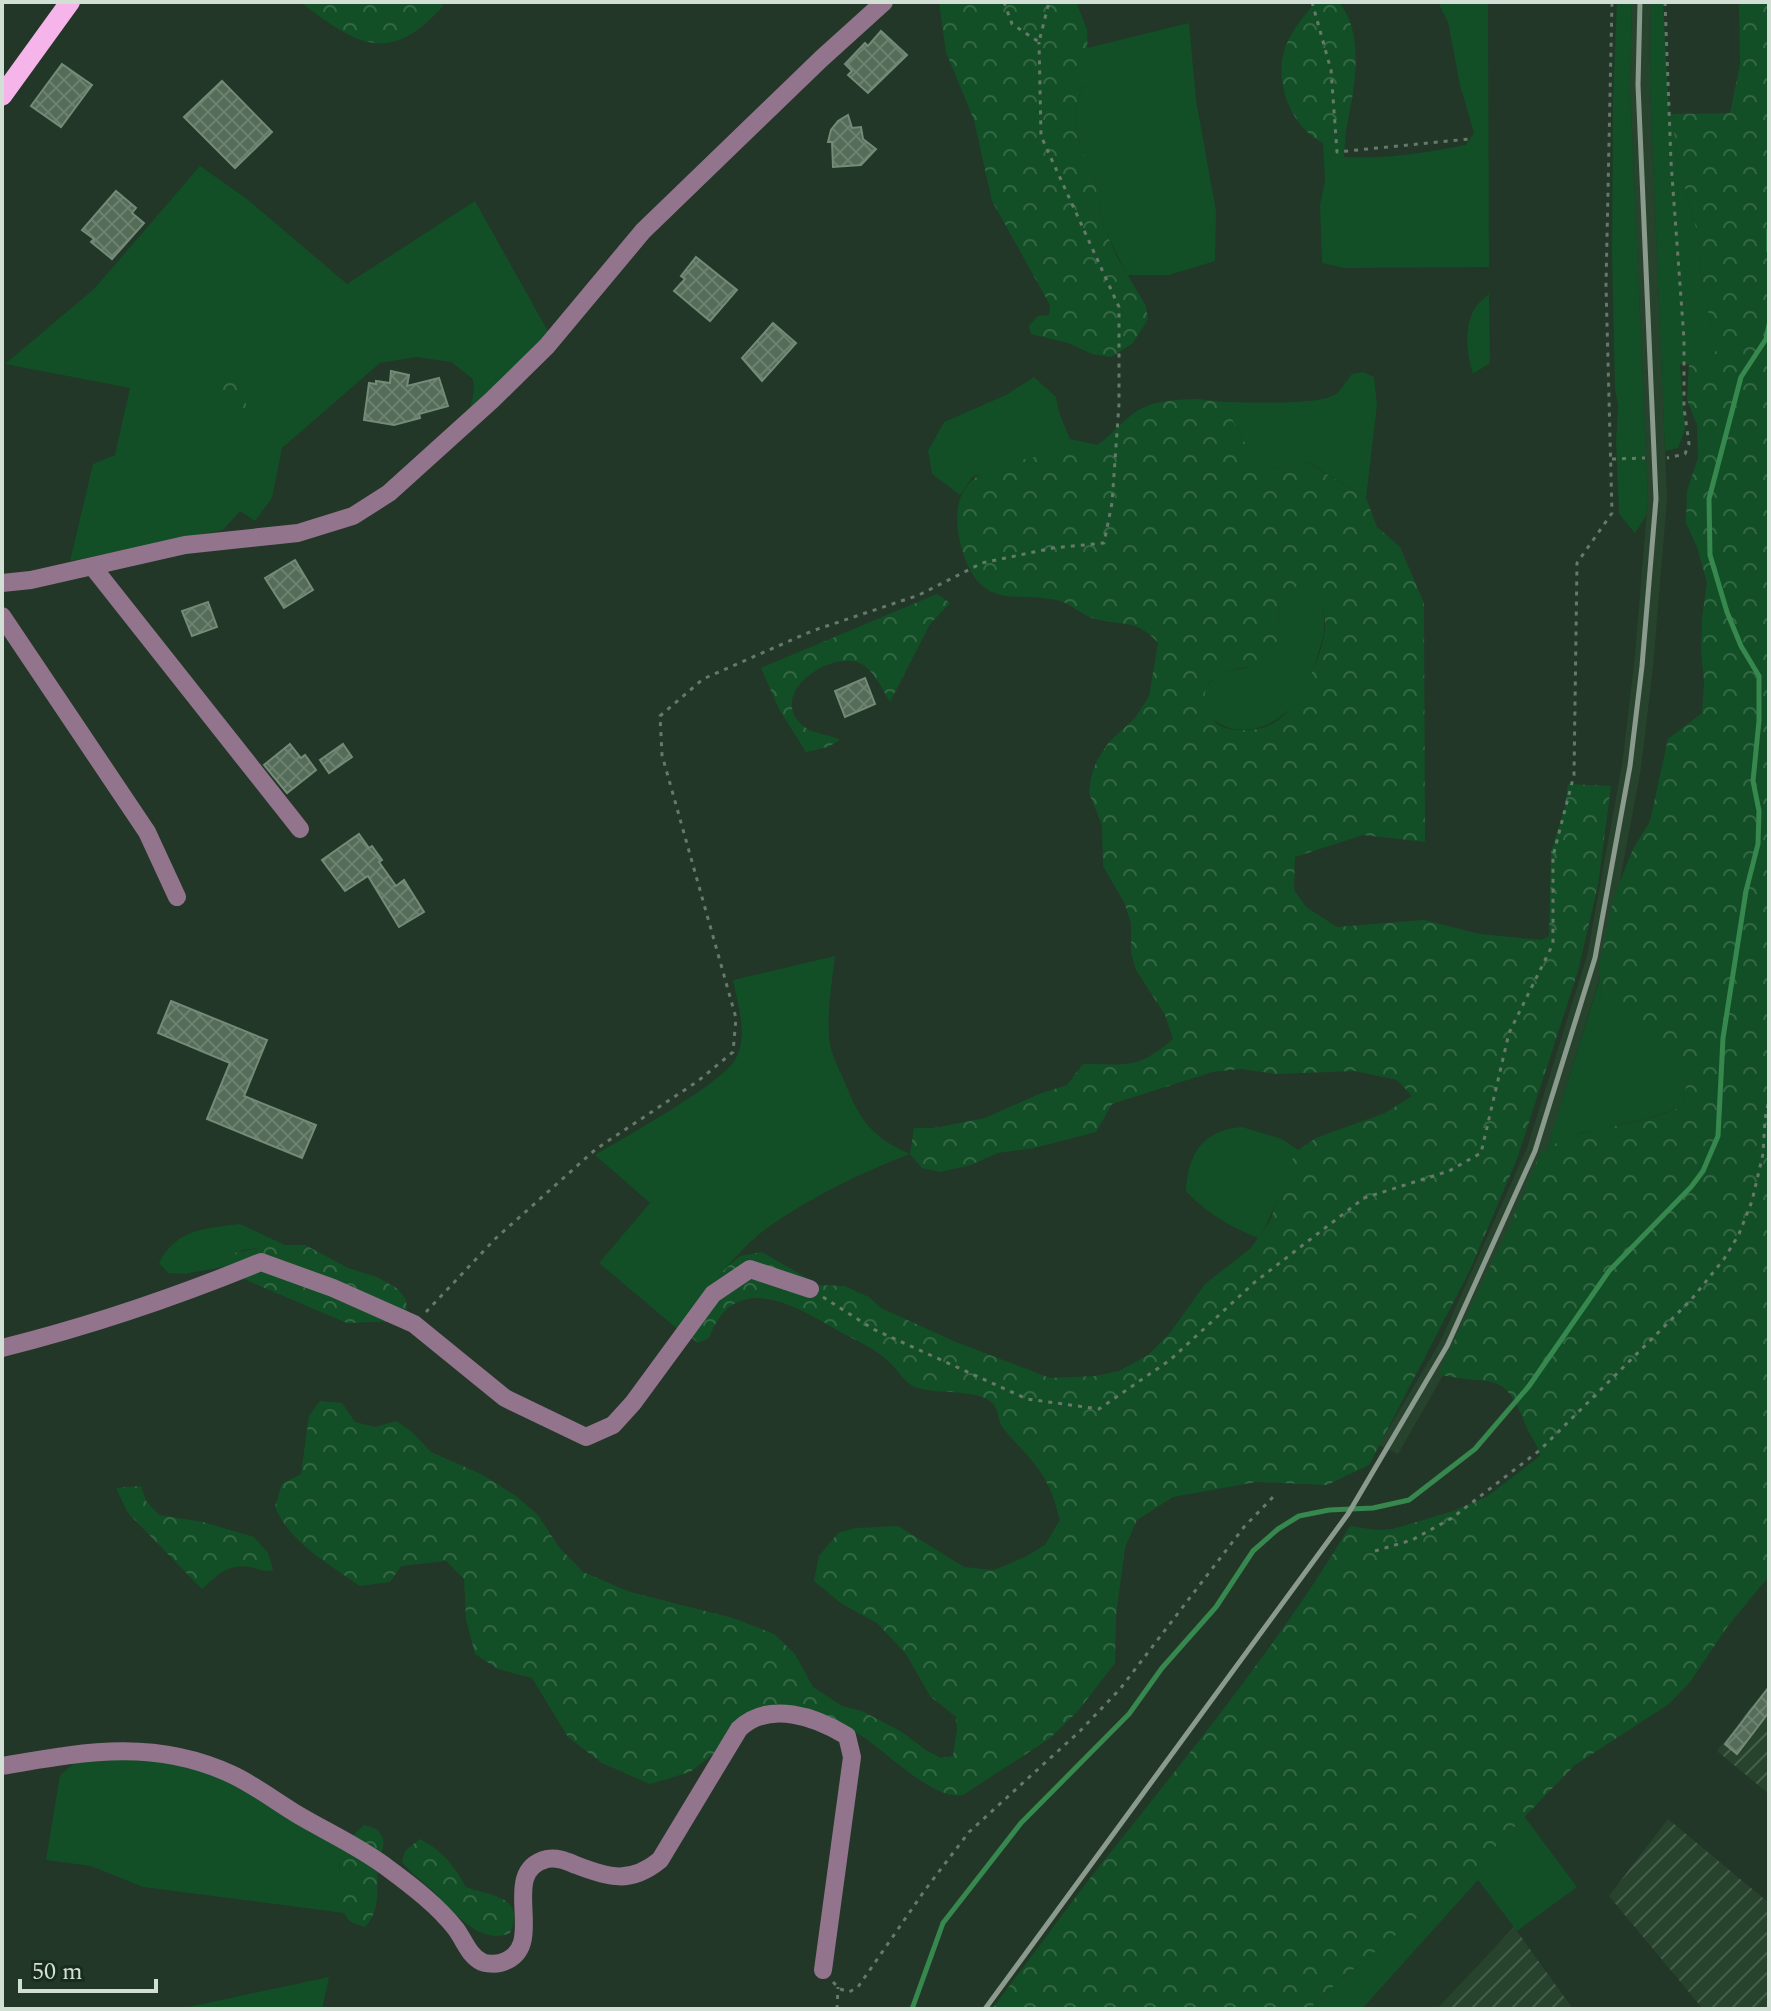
<svg xmlns="http://www.w3.org/2000/svg" width="1771" height="2011" viewBox="0 0 1771 2011" font-family="Spectral,serif">
	<style>
		.built { fill: #27432d }
		.industrial { fill: url(#industrial-furrows) }
		.green { fill: #124f26 }
		.forest { fill: url(#forest-crowns); fill-rule: evenodd }
		.lines { fill: none; stroke-linecap: round; stroke-linejoin: round }
		.stream { stroke: #37884e; stroke-width: 5 }
		.building { fill: url(#building-cross-hatch); stroke: #748b78; stroke-width: 2 }
		.path { stroke: #67796b; stroke-width: 3; stroke-dasharray: 4 6; stroke-linecap: butt }
		.minor { stroke: #93748d; stroke-width: 18 }
		.major { stroke: #f5b4ea; stroke-width: 20 }
		.rail { stroke: #8a9a8d; stroke-width: 5 }
	</style>
	<defs>
		<pattern id="industrial-furrows" width="10" height="10" patternUnits="userSpaceOnUse" patternTransform="scale(2)"><rect width="10" height="10" fill="#27432d"/><path d="M-1 1l2-2M0 10L10 0M9 11l2-2" fill="none" stroke="#455e4b"/></pattern>
		<pattern id="forest-crowns" width="20" height="18" patternUnits="userSpaceOnUse" patternTransform="scale(2)"><rect width="20" height="18" fill="#124f26"/><path d="M2 6a3 3 0 1 1 6 0M12 15a3 3 0 1 1 6 0" fill="none" stroke="#346845"/></pattern>
		<pattern id="building-cross-hatch" width="8" height="8" patternUnits="userSpaceOnUse" patternTransform="scale(2)"><rect width="8" height="8" fill="#556c59"/><path d="M0 0l8 8M0 8l8-8" fill="none" stroke="#6d8170"/></pattern>
	</defs>
	<rect width="100%" height="100%" fill="#223727"/>
	<path class="built" d="M1632 2H1651L1650 85 1667 499 1653 667 1641 768 1605 960 1545 1155 1457 1351 1398 1454 1379 1445 1440 1342 1527 1148 1587 956 1622 765 1634 665 1648 499 1630 85Z"/>
	<path class="industrial" d="M1768 1686H1769V1794L1717 1751Z
		M1668 1819 1769 1903V2009H1703L1609 1896Z
		M1514 1927 1573 2009H1437Z"/>
	<path class="green" d="M1438 2H1488L1489 267 1344 268 1322 263 1320 205 1325 181 1323 143 1346 130 1344 157C1386 159 1425 153 1466 145L1474 133 1460 85 1448 22Z
		M1617 2H1632L1630 85 1648 499 1646 516 1635 533 1619 514 1616 442 1618 405 1615 389 1612 255 1613 99Z
		M1651 2H1663L1669 112 1672 114 1677 159 1698 235 1700 271 1716 351 1689 364H1680L1685 430 1678 448 1665 451 1650 85Z
		M1189 23 1196 100 1216 211 1215 261 1169 275H1127L1104 228 1094 179 1080 147 1075 120 1078 100 1088 67 1087 48Z
		M200 166 247 199 347 284 475 201 550 335 469 414 474 391 473 379 451 362 416 357 380 363 282 448 272 498 255 521 240 511 223 530 70 561 93 464 115 455 130 388 5 364 94 289Z
		M1489 294 1490 363 1473 374C1467 354 1463 328 1475 308 1478 303 1485 298 1489 294Z
		M1363 372 1374 377 1377 405 1366 498 1308 462C1294 466 1278 472 1264 466 1250 459 1232 416 1223 402 1247 402 1319 406 1336 394 1342 390 1347 379 1352 374Z
		M1034 377 1056 397 1059 412 1070 439 1098 445 1089 450 1023 459 972 477 960 495 932 474 928 451 944 422 1006 395Z
		M1303 581C1323 595 1328 620 1322 641 1316 662 1309 687 1295 703 1246 760 1177 714 1215 677 1224 668 1237 671 1249 667 1261 663 1274 650 1285 643 1272 611 1278 601 1303 581Z
		M835 956C832 983 827 1010 829 1037 830 1051 837 1065 843 1078 859 1118 869 1136 910 1154 860 1173 811 1197 767 1228 736 1251 700 1298 681 1332L599 1263 650 1203 595 1155C623 1138 724 1083 736 1058 748 1035 738 1005 733 980Z
		M1600 978 1601 998 1630 1027 1667 1051 1687 1082 1682 1107 1646 1119 1580 1133 1547 1148Z
		M1242 1127 1282 1139 1298 1150C1281 1179 1277 1211 1258 1238 1230 1226 1207 1214 1186 1191 1188 1153 1203 1130 1242 1127Z
		M240 1224 285 1245 242 1250 229 1266 184 1274 168 1273 159 1263C176 1229 206 1228 240 1224Z
		M140 1756 200 1766 345 1847 339 1866 344 1913 143 1887 91 1866 46 1860 60 1775 82 1757Z
		M1524 1816 1577 1887 1517 1931 1478 1880 1362 2009H1309L1340 1980 1459 1884Z
		M329 1977 322 2009H179Z"/>
	<path class="forest" d="M300 2H442L443 6C389 67 356 44 300 2Z
		M939 2H1076L1087 29 1088 67 1078 100 1075 120 1080 147 1094 179 1104 228 1118 259 1146 306 1148 319 1133 343 1111 357 1092 354 1068 343 1031 334 1029 326 1038 316 1049 315 1050 305 992 201 974 120 946 52Z
		M1320 2H1339C1366 36 1354 91 1346 130L1323 143C1289 126 1271 76 1288 41 1294 28 1304 16 1313 5Z
		M1739 2H1769V1576L1727 1627 1690 1682 1669 1704 1575 1765 1459 1884 1340 1980 1309 2009H992C1028 1962 1062 1914 1098 1868 1187 1756 1276 1649 1350 1526L1376 1530 1393 1529 1453 1511 1488 1496 1540 1456C1538 1444 1531 1438 1527 1428 1503 1365 1493 1388 1438 1374L1506 1234 1540 1154C1570 1129 1609 1129 1646 1119 1658 1116 1670 1111 1682 1107L1687 1082 1667 1051 1630 1027 1601 998 1599 966 1614 896 1633 849 1650 821 1668 739 1702 713 1704 682 1701 650 1702 618 1707 583 1697 547 1686 523 1687 491 1698 458 1697 425 1687 400 1689 364 1716 351 1700 271 1698 235 1677 159 1672 114 1730 113 1740 64Z
		M229 375 237 377 248 410 242 415C231 407 194 382 229 375Z
		M1198 399 1223 402C1232 416 1250 459 1264 466 1278 472 1294 466 1307 462L1366 498 1377 527 1400 547 1424 603 1425 842 1363 835 1295 857 1294 890 1306 907 1337 927 1424 920 1480 934 1541 940 1549 936 1551 852 1565 807 1568 784 1611 786 1598 885 1578 971 1517 1159 1469 1272 1369 1465 1327 1485 1256 1482 1173 1497 1137 1520 1125 1547 1116 1615 1115 1663 1078 1711 1049 1739 963 1795C932 1801 885 1749 857 1733 830 1718 801 1714 772 1709L690 1772 650 1784 602 1763 568 1737 532 1678 498 1669 475 1654 466 1619 464 1579 446 1561 401 1566 390 1582 360 1586C328 1563 291 1544 275 1507L282 1484 301 1474 309 1416 320 1401 342 1403 355 1422 375 1427 396 1421 411 1431 431 1452 483 1475 516 1496 538 1515 558 1546 583 1572 630 1592 733 1618 774 1634 795 1654 813 1687 842 1706 862 1711 902 1732 927 1751 941 1758 953 1756 957 1730 956 1717 930 1696 906 1654 877 1623 842 1604 814 1581 819 1556 838 1533 856 1528 898 1526 964 1567 994 1570 1025 1557 1045 1545 1060 1520C1056 1508 1054 1496 1048 1485 1038 1463 1017 1446 1003 1428 998 1421 999 1412 994 1405 982 1387 934 1396 913 1386 903 1381 896 1367 887 1360 872 1346 852 1339 835 1329 791 1303 734 1271 709 1338L698 1343 691 1337 695 1308 724 1270 740 1256 762 1252 819 1285 844 1286 869 1297 881 1308 956 1342 1050 1378 1095 1376 1119 1371 1148 1355 1170 1333 1205 1284 1251 1248 1271 1219 1285 1171 1298 1150 1316 1138 1385 1113 1412 1096 1397 1080 1355 1071 1277 1074 1240 1069 1212 1072 1112 1104 1096 1132 1034 1148 997 1153 971 1165 940 1172 922 1168 910 1154 914 1128H934L985 1118 1039 1094 1067 1085 1083 1064C1128 1064 1137 1070 1173 1039L1165 1015 1136 970 1131 953V923L1124 902 1103 866 1102 825 1089 793 1091 777 1097 760 1109 742 1135 718 1149 696 1158 643C1136 617 1120 627 1092 618 1081 614 1071 604 1060 601 1022 591 990 609 969 568 961 551 955 527 958 508 965 460 1029 459 1068 452 1076 451 1085 452 1092 448 1107 441 1116 427 1129 417 1148 400 1174 400 1198 399ZM1303 581C1317 591 1327 613 1325 629 1322 658 1299 708 1274 723 1263 729 1250 731 1238 730 1228 730 1218 727 1212 718 1207 709 1202 700 1206 690 1216 661 1254 673 1275 658 1279 655 1282 647 1285 643 1272 611 1278 601 1303 581Z
		M937 594 950 603 930 624 890 702C883 690 876 675 865 666 839 645 766 690 801 724 812 735 827 733 840 740L828 747 806 752 779 709 761 668Z
		M273 1245H305L348 1268 377 1277 398 1289 406 1300 407 1314 399 1321 347 1323 239 1277 229 1266 234 1253Z
		M141 1486 146 1501 159 1515 203 1522 254 1537 268 1553 273 1570C265 1572 262 1570 254 1568 230 1562 219 1573 202 1589L128 1513 116 1488Z
		M364 1825C373 1827 380 1829 383 1839 385 1848 381 1850 379 1858 374 1882 384 1907 365 1927 359 1925 352 1924 348 1919 337 1907 337 1864 343 1849 348 1840 356 1832 364 1825Z
		M420 1839C442 1850 455 1867 466 1887 491 1896 526 1896 510 1933 481 1946 453 1912 435 1893 424 1882 412 1875 402 1862L405 1851Z"/>
	<g class="lines">
		<path class="stream" d="M1769 230V251
			M912 2009 943 1923 1021 1823 1129 1714 1162 1668 1216 1607 1253 1551 1278 1529 1299 1516 1329 1510 1373 1508 1409 1500 1475 1449 1529 1386 1609 1271 1691 1187 1703 1171 1718 1136 1723 1038 1746 891 1758 844 1759 811 1753 781 1759 721V676L1741 646 1727 612 1710 555 1709 499 1741 377 1766 339 1769 325"/>
	</g>
	<path class="building" d="M881 31 907 55 868 93 848 75 852 71 845 64 865 43 868 46Z
		M62 64 92 85 61 127 31 106Z
		M222 81 272 132 235 168 184 117Z
		M848 115 852 128 861 127 863 139 876 149 861 165 833 167 832 142H828L831 130 838 121Z
		M116 191 136 208 132 213 144 223 112 259 91 242 94 239 82 230Z
		M696 257 737 290 710 321 674 291 685 279 681 276Z
		M773 323 796 343 762 381 742 358Z
		M391 371 409 375 407 386 439 378 448 406 419 414 420 418 394 425 364 420 369 383 376 384V381L390 383Z
		M295 560 313 590 284 608 265 578Z
		M208 602 217 627 192 636 182 611Z
		M865 678 875 704 845 717 835 691Z
		M290 744 301 758 305 755 316 770 287 793 264 765Z
		M343 744 352 757 329 773 320 760Z
		M359 834 369 848 372 846 382 860 379 862 396 886 404 880 424 912 399 927 368 876 345 891 322 860Z
		M171 1001 267 1040 244 1096 316 1125 302 1158 207 1119 230 1063 158 1033Z
		M1769 1687V1712L1737 1754 1725 1744Z"/>
	<g class="lines">
		<path class="path" d="M1004 2 1012 24 1039 42 1049 2
			M1312 2 1331 70 1337 152 1469 139
			M1665 2 1671 162 1684 339V408L1689 444 1685 454 1667 458
			M1612 459 1645 458
			M823 1297 873 1329 1027 1399 1099 1409 1170 1360 1255 1282 1364 1198 1449 1171 1481 1153 1509 1033 1553 944V856L1574 775 1577 563 1612 513 1606 285 1612 2
			M426 1312 495 1239 596 1149 698 1081 733 1052 736 1018 662 755 660 716 703 679 812 631 919 595 982 563 1053 548 1104 543 1112 503 1119 404V307L1041 136 1039 42
			M1375 1551 1412 1540 1452 1518 1540 1450 1691 1300 1724 1259 1739 1234 1752 1201 1763 1154 1765 1119 1769 1099
			M833 1982 840 1989 849 1992 858 1987 925 1890 969 1832 1080 1731 1120 1689 1244 1527 1274 1496
			M837 2009 838 1987"/>
		<path class="minor" d="M92 566 300 829
			M2 583 31 580 185 545 298 533 353 516 389 493 492 400 547 346 643 231 821 59 884 2
			M2 616 147 832 177 897
			M2 1348C90 1326 176 1297 261 1262L333 1288 414 1324 505 1398 586 1437 613 1425 633 1403 713 1294 750 1269 810 1289
			M2 1766C84 1752 154 1738 233 1775 256 1786 278 1803 300 1816 329 1833 362 1848 389 1869 412 1886 438 1906 456 1929 464 1940 469 1956 482 1962 486 1964 496 1964 500 1963 552 1949 495 1872 547 1859 557 1857 566 1861 576 1865 609 1878 631 1884 660 1860L739 1729C769 1700 816 1717 847 1736L852 1757 823 1970"/>
		<path class="major" d="M2 96 70 2"/>
		<path class="rail" d="M985 2009 1348 1514 1447 1346 1535 1151 1595 958 1630 766 1642 666 1656 499 1638 85 1640 2"/>
	</g>
	<rect width="1771" height="2011" fill="none" stroke="#d2dfd4" stroke-width="8"/>
	<path d="M20 1979v12h136v-12" fill="none" stroke="#d2dfd4" stroke-width="4"/>
	<text x="32" y="1979" font-size="24" fill="#d2dfd4" stroke="#182d1d" stroke-width="6" paint-order="stroke">50 m</text>
</svg>
